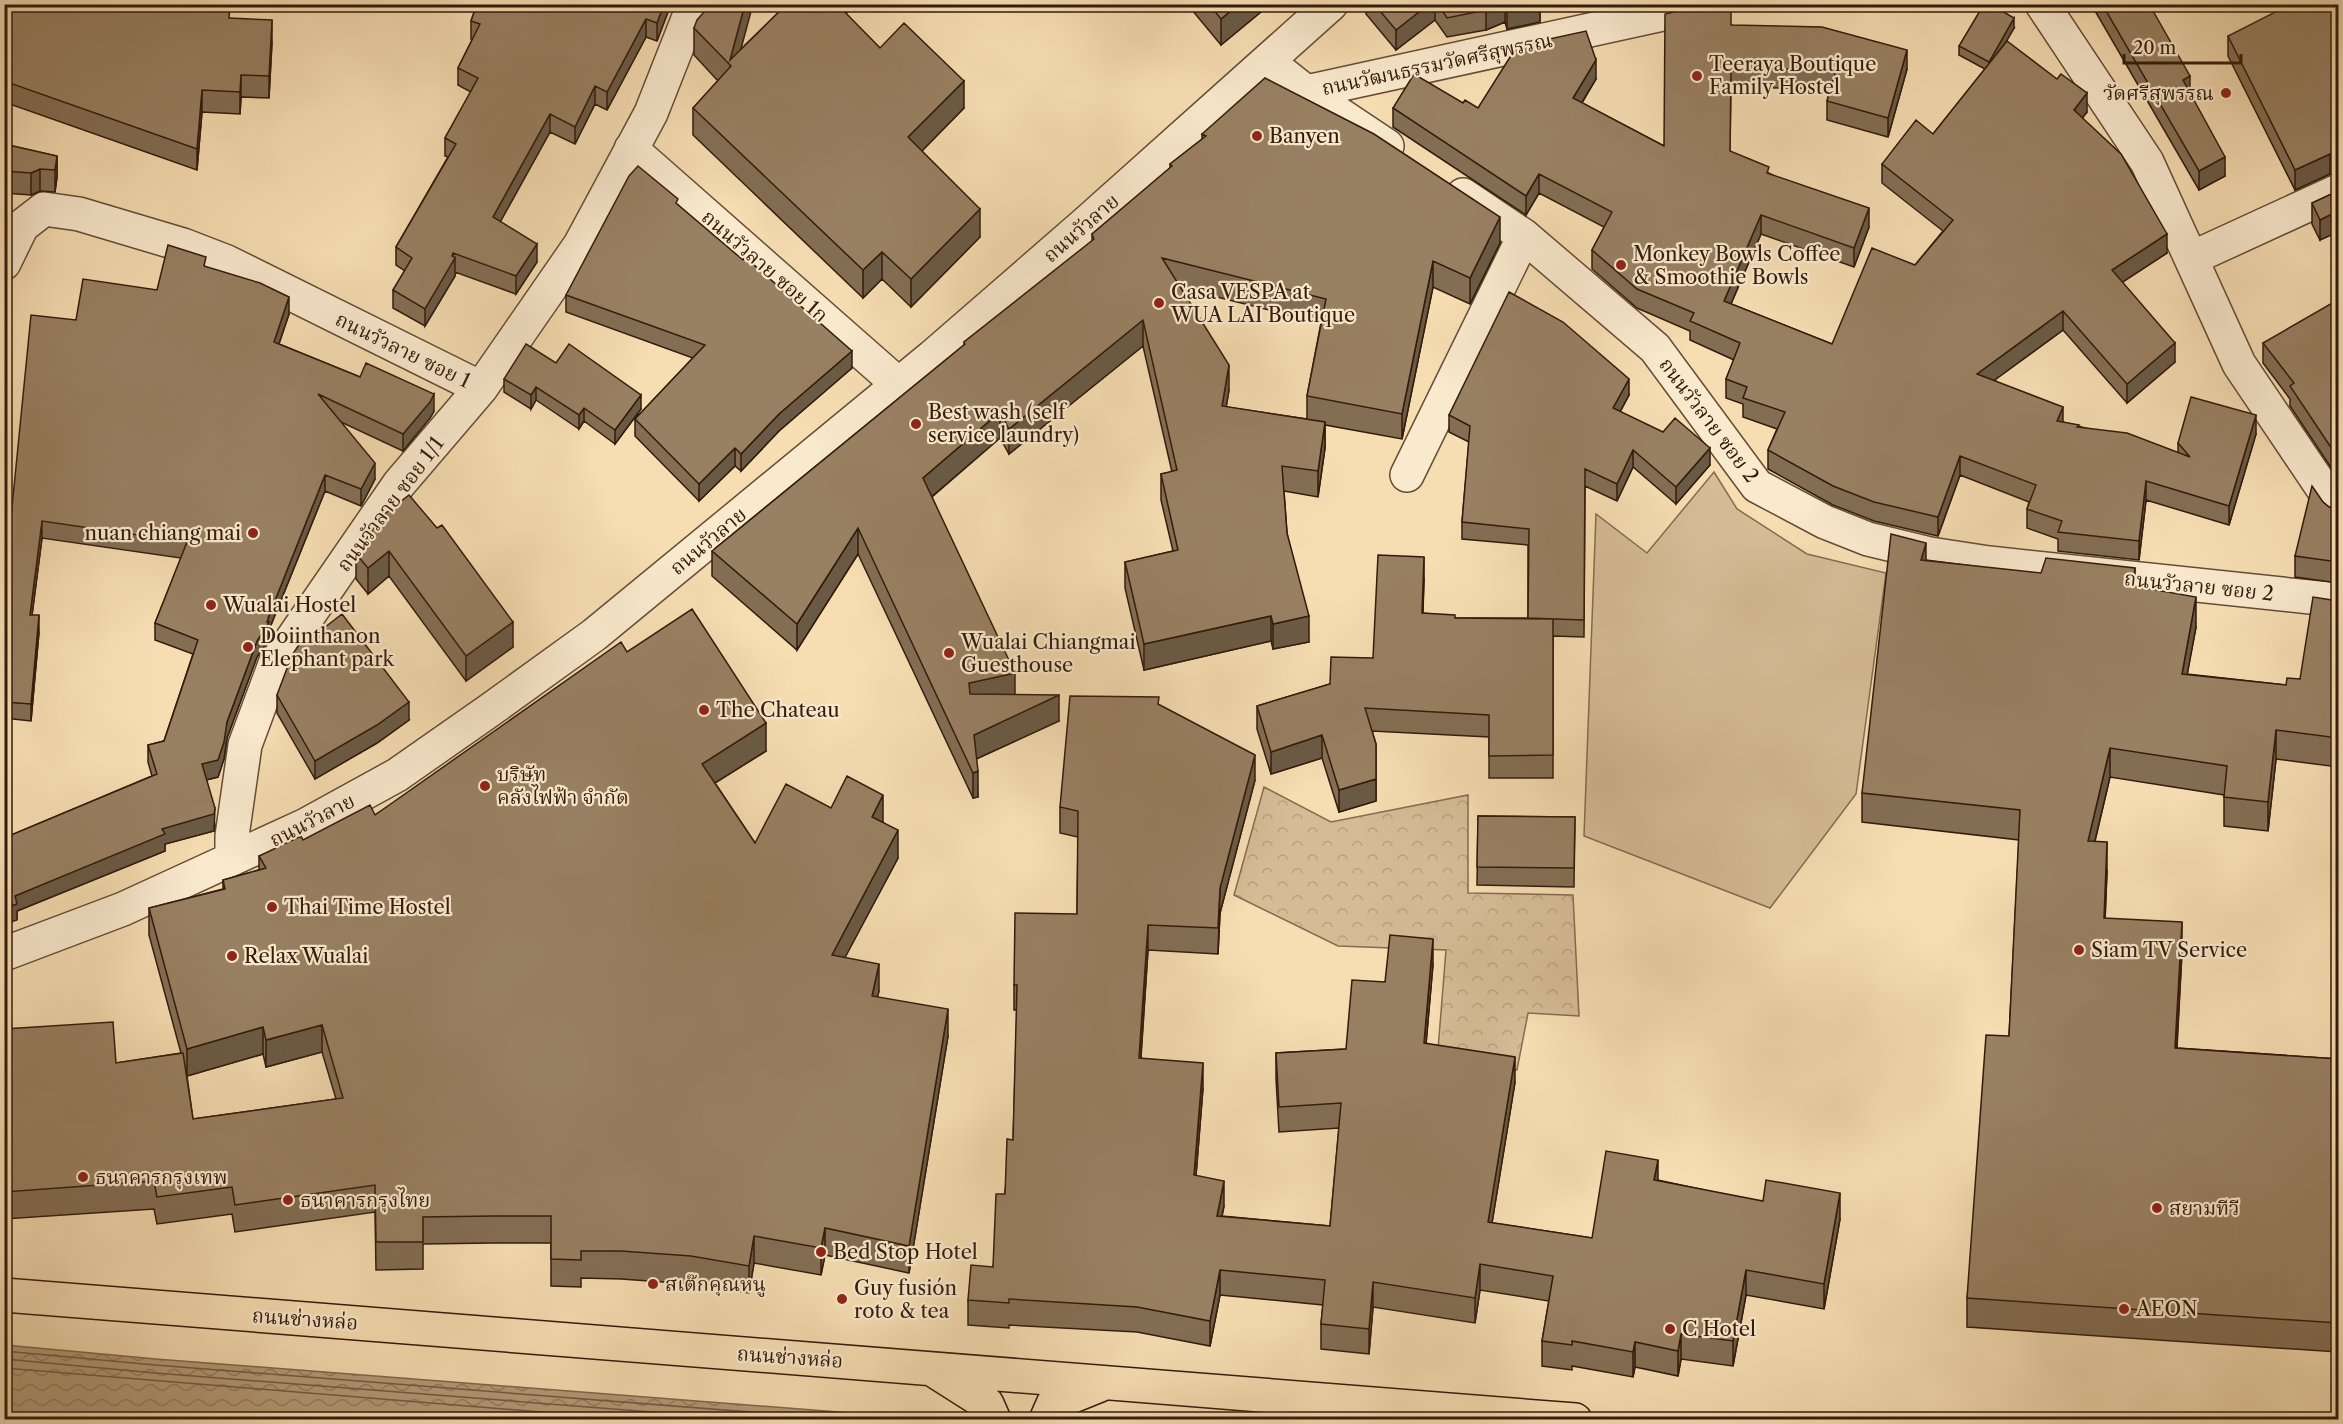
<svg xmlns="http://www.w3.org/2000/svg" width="2343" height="1424" viewBox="0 0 2343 1424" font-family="'Libre Caslon Text','Noto Serif Thai',serif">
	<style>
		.green { fill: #d5bc96; stroke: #846c50; stroke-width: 1.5 }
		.forest { fill: url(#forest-crowns); stroke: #846c50; stroke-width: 1.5 }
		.water { fill: url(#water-waves); stroke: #80684d; stroke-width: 1.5 }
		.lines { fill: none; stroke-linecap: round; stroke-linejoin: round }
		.shore { stroke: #745b42; stroke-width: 1.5 }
		.minor-casing { stroke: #644c35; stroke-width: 36 }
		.major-casing { stroke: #331b0b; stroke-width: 36 }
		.minor { stroke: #f9e9cd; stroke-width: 33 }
		.major { stroke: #f6ddb2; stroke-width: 33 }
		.wall { fill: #836e54; stroke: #331b0b; stroke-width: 1.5; fill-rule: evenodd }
		.shaded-wall { fill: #6a5a45; stroke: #331b0b; stroke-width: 1.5 }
		.building { fill: #988062; stroke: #331b0b; stroke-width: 1.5 }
		.poi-dot { fill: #8f2418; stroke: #f9e9cd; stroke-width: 2 }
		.labels { text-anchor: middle; stroke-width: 4.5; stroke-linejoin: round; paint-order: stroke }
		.street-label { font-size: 20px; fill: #331b0b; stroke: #f9e9cd }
		.poi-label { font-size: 20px; fill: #331b0b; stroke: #f9e9cd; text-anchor: start }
	</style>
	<defs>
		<pattern id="forest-crowns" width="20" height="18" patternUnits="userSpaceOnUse" patternTransform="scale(1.5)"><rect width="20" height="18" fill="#d5bc96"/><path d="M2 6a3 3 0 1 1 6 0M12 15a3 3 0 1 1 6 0" fill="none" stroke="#b7a180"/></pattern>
		<pattern id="water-waves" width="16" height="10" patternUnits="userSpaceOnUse" patternTransform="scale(1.5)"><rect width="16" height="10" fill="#b49b79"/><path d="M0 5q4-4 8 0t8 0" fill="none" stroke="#937e61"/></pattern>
	</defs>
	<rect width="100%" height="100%" fill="#f6ddb2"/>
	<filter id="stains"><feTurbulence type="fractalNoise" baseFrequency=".00333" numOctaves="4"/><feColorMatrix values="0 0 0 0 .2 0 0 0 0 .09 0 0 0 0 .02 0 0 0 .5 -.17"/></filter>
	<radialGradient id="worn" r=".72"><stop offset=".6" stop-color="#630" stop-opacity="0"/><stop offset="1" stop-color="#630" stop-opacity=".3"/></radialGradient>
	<path class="green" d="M1714 472 1737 509 1807 554 1886 573 1856 794 1770 908 1584 836 1596 514 1647 553Z"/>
	<path class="forest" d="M1264 787 1331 822 1468 795V893L1573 895 1579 1016 1528 1013 1517 1070 1437 1062 1446 950 1338 946 1234 895Z"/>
	<path class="water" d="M5 1345 156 1359 928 1419H5Z"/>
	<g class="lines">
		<path class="shore" d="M4 1351 155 1365 851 1420
			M4 1359 155 1373 754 1420
			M4 1368 638 1420"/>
		<defs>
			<path id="minor" d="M2042 4 2147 162 2239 364 2338 511
				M1268 62 1306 92 1387 146
				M1306 92 1709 4
				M631 149 898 384
				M1463 195 1524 236 1655 348 1757 486 1825 522 1868 539 1930 554 1989 563 2338 600
				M2192 258 2338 191
				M4 263 22 226 44 209 79 214 183 245 227 262 481 388 580 245 651 113 694 4
				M1407 475 1524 236
				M232 859V836L245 745 275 664 399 484 481 388
				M4 954 123 909 306 825 397 775 490 710 594 635 932 357 1085 224 1331 4"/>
			<path id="major" d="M4 1295 1575 1420
				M935 1371 987 1404 994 1420
				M1046 1420 1053 1404 1100 1385"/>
		</defs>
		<use href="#minor" class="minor-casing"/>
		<use href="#major" class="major-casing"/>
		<use href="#minor" class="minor"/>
		<use href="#major" class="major"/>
	</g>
	<path class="wall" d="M4 4 230 18 272 42 269 98 241 97 240 114 202 112 197 170 4 102Z
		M477 4H671L657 41 646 37 607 110 595 104 575 144 550 132 500 222 537 262 516 294 455 272V276L425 326 393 308V290L405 271 396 265V247L448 157 445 156V138L471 92 458 85V68L472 40 471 39V21Z
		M787 4H852L846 14 880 48 964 108 922 151 980 237 911 307 882 279 863 298 693 135V108L718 81 694 55V28L740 50Z
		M1187 4H1267V7L1221 45Z
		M1366 4H1553L1540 10V22L1507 29 1505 22 1486 30 1447 37 1435 20 1396 50 1366 14Z
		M2091 4H2149L2225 176 2199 190Z
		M2338 4V172L2330 174 2295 190 2228 56V36Z
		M1731 25 1907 69 1888 137 1827 120V101L1830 89 1731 87 1730 152 1869 227 1854 267 1761 234 1731 304 1832 344 1915 265 1943 231 1882 183V164L1933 134 1985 69 1959 55V46L2014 28 2004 44 2087 112 2082 118 2167 253 2122 282 2175 362 2127 403 2063 330 1994 380 2063 422 2178 453V443L2256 434 2229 525 2146 500 2139 560 2058 551V539L2027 528V509L2029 502 1960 475 1938 536 1874 521 1833 505 1768 469V450L1777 429 1743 417V404L1726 398V379L1734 360 1690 340V331L1637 308 1592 269V250L1604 227 1539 193 1526 215 1393 127V108L1463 103 1478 108 1596 79 1582 103 1664 146Z
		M1202 134 1500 243 1470 304 1433 287 1402 439 1325 425V448L1318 497 1284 491 1287 533 1309 642 1273 649 1271 641 1144 670 1125 588V562L1173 551 1161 500V474L1172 472 1143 346 1009 454 1000 438 932 497 1015 694 1059 721 976 759 978 797 973 798 858 554 797 650 712 576V551L964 345V342L1092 242V234L1170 168V164L1202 139ZM1181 288 1321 323 1307 396V419L1226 407 1229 390Z
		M4 144 57 156V177L55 192 40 191 31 195 4 193Z
		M2338 191 2320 240 2312 224V203Z
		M678 205 852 368 779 431 741 471 735 466 699 501 635 436V419L693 358 566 312V295Z
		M206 267 289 314 279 344 360 377 434 411 430 418 403 451 341 422 375 479 361 506 325 491 269 630V639L257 657 227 738 224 759 218 777 206 780 215 825 214 831 165 844V851L17 911V920L9 836 152 776 148 762V745L164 741 193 654 155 640V623L181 558 42 538 32 615 39 632 31 721 4 718V568H6L76 320 157 290Z
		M2338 309V478L2290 406V399L2263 363V343Z
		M556 363 641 409 615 444 584 421 579 429 536 400 531 409 504 392V379Z
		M1629 395 1620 412 1710 465 1676 504 1633 467 1617 501 1585 486 1584 637 1553 636V778H1489V737L1372 731 1376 744V801L1339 812 1322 758 1271 774 1257 729V706L1330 684 1373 658 1424 579 1423 613 1455 618H1528V545L1462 539V522L1469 442 1449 432V415Z
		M2323 502 2329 507 2338 509V583L2295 577V556Z
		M382 516 513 647 466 681 389 576 368 594 356 579V554Z
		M1926 560 2135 587 2196 627 2187 674 2286 685 2300 679 2338 601V767L2276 759 2268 831 2224 826V795L2110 777 2095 841 2107 871 2105 918 2182 952 2177 1048 2338 1059V1352L1967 1327V1298L2009 1036 2019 840 1862 822V793Z
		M627 652 766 751 715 783 755 843 831 808 883 822 898 858 845 957 879 991 877 997 948 1036 909 1273 825 1255 821 1275 754 1263 749 1293 691 1284 621 1279 581 1278V1287L551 1286V1243H492L423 1244V1269L376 1270 375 1212 235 1232 232 1214 157 1224 154 1209 4 1219V1029L116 1063 181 1053 149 935V908L223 889V880L259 870V856L375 815ZM322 1052 336 1099 193 1119 187 1076 263 1054 266 1067Z
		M277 695 409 720 377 743 315 779 277 713Z
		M1159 705 1255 780 1220 913 1218 954 1148 950 1141 1058 1203 1088 1196 1176 1224 1206 1222 1216 1330 1226 1339 1128 1279 1132 1276 1079V1053L1346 1049 1385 982 1433 964 1426 1043 1515 1082 1492 1223 1592 1238 1658 1180 1840 1219 1824 1309 1746 1295 1733 1366 1681 1359 1678 1376 1635 1367 1633 1377 1572 1366V1370L1542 1366V1341L1549 1301 1480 1290 1475 1323 1373 1307 1369 1354 1321 1349V1324L1323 1305 1220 1295 1210 1346 1137 1332 1009 1325V1328L968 1325V1300L993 1267 1013 1140 1017 1010H1014V985L1077 914 1078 837 1060 833V807Z
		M1478 816 1575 817 1574 887 1477 885Z"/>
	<path class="shaded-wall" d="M664 4H671L657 41V23Z
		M745 4H753L731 86 730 60Z
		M836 4H852L836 30Z
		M1239 4H1267V7L1221 45V19Z
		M1429 4H1435V20L1396 50V30Z
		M1500 4H1505V22L1486 30V10Z
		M1507 4H1553L1540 10V22L1507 29Z
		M2014 18V28L1989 72V62Z
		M646 19V37L607 110V92Z
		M272 20V42L269 98V76Z
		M1907 50V69L1888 137V118Z
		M1596 60V79L1573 117V98Z
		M241 75V97L240 114V92Z
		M2190 76V94L2183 80Z
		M964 81V108L908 165V137Z
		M595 86V104L575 144V127Z
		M202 90V112L197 170V149Z
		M2087 93V112L2074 129V110Z
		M550 114V132L493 235V217Z
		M2330 154V174L2295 190V170Z
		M57 156V177L55 192V170Z
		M2225 157V176L2199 190V171Z
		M40 169V191L31 195V173Z
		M1539 174V193L1526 215V196Z
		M1869 208V227L1854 267V248Z
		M980 209V237L911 307V279Z
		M2338 211V232L2320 240V220Z
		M1761 215V234L1724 320V301Z
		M1500 217V243L1470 304V278Z
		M2167 234V253L2112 289V270Z
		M537 244V262L516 294V276Z
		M882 252V279L863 298V270Z
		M453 253V261L455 258V276L425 326V309Z
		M1433 261V287L1402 439V414Z
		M289 297V314L274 358V342Z
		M2063 311V330L1977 393V374Z
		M1143 320V346L1009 454V429Z
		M2175 343V362L2127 403V384Z
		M852 351V368L779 431 741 471V454L779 414Z
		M1229 365V390L1222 432V406Z
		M1629 379V395L1613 425V408Z
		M536 387V400L531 409V395Z
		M434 394V411L430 418 403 451V434Z
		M641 395V409L615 444V430Z
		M2063 407V426L2057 421Z
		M584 408V421L579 429V415Z
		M1000 412V438L923 504V478Z
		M2256 415V434L2229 525V506Z
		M1325 422V448L1318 497V471Z
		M735 448V466L699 501V484Z
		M1710 448V465L1676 504V487Z
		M1633 450V467L1617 501V484Z
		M1960 456V475L1938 536V517Z
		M375 463V479L361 506V489Z
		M325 475V491L269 630V639L257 657 227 738 224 759 218 777 202 781V764L227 722 257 641 268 618Z
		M2146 481V500L2139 560V541Z
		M42 521V538L30 631V615Z
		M858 528V554L797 650V624Z
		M1926 543V572L1921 560Z
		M389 551V576L368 594V568Z
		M1424 557V579L1422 635V613Z
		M2135 568V597L2133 586Z
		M2196 597V627L2182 703V674Z
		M39 615V632L31 721V704Z
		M1271 616V641L1144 670V644Z
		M1309 616V642L1273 649V624Z
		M513 622V647L466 681V656Z
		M1015 673V699L969 709V683Z
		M1059 695V721L974 760V735Z
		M409 702V720L377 743 315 779V761Z
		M766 723V751L702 791V764Z
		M2276 730V759L2268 831V802Z
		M1322 735V758L1271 774V752Z
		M2110 748V777L2088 870V841Z
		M1255 755V780L1220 913 1218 954 1220 888Z
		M978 771V797L973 798V773Z
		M1376 779V801L1339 812V790Z
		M883 795V822L872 844V817Z
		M215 808 214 831 165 844V851L17 911V920L4 924V908L15 896 162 829Z
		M898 830V858L832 982V955Z
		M2107 842V871L2104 948V918Z
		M2182 922V952L2175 1077V1048Z
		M1148 925V950L1139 1083V1058Z
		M1433 939V964L1424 1068V1043Z
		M879 964V991L872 1023V996Z
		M948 1009V1036L909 1273V1246Z
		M322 1025V1052L266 1067V1040Z
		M263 1027V1054L187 1076V1049Z
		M1515 1057V1082L1488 1247V1222Z
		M1203 1063V1088L1194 1200V1175Z
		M1658 1160V1185L1654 1180Z
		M1224 1181V1206L1217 1241V1216Z
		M1840 1193V1219L1824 1309V1284Z
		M825 1228V1255L821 1275V1248Z
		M754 1236V1263L749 1293V1266Z
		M1480 1264V1290L1475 1323V1298Z
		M1220 1270V1295L1210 1346V1321Z
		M1746 1270V1295L1733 1366V1341Z
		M1373 1282V1307L1369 1354V1329Z
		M1681 1334V1359L1678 1376V1351Z
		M1635 1342V1367L1633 1377V1352Z"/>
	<path class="building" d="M4 4H230L229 18 272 20 269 76 241 75 240 92 202 90 197 149 4 81Z
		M477 4H664L657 23 646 19 607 92 595 86 575 127 550 114 493 217 537 244 516 276 453 253 452 256 455 258 425 309 393 290 412 258 396 247 456 144 445 138 478 78 458 68 480 24 471 21Z
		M711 4H745L730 60 787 4H837L880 48 904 23 964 81 908 137 980 209 911 279 882 252 863 270 693 108 731 66 694 28 697 20Z
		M1209 4H1239L1221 19Z
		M1374 4H1429L1396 30Z
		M1438 4H1500L1486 10 1447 18Z
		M1506 4H1528L1507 9Z
		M1708 4H1731V25L1822 27 1907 50 1888 118 1827 101 1836 70 1731 68 1730 151 1769 167 1767 173 1869 208 1854 248 1761 215 1724 301 1832 344 1872 248 1915 265 1953 220 1882 164 1916 120 1933 134 2007 41 2057 79 2061 74 2087 93 2074 110 2121 154 2167 234 2112 270 2175 343 2127 384 2063 311 1977 374 2063 407 2057 421 2079 425 2077 427 2127 433 2190 457 2178 443 2191 397 2256 415 2229 506 2146 481 2139 541 2058 532 2062 521 2027 509 2036 485 1960 456 1938 517 1874 502 1833 486 1768 450 1785 412 1743 398 1747 387 1726 379 1740 343 1690 321 1694 313 1637 289 1592 250 1612 212 1539 174 1526 196 1393 108 1414 74 1463 103 1465 100 1478 108 1517 46 1586 31 1596 60 1573 98 1664 146 1665 14Z
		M1984 4H1990L2014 18 1989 62 1959 46Z
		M2102 4H2149L2190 76 2183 80 2225 157 2199 171Z
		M2291 4H2338V152L2330 154 2295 170 2228 36Z
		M1265 78 1374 134 1500 217 1470 278 1433 261 1402 414 1307 396 1326 299 1162 258 1229 365 1222 406 1325 422 1318 471 1282 466 1287 533 1309 616 1273 624 1271 616 1144 644 1125 562 1178 550 1161 474 1177 470 1143 320 1009 429 1000 412 923 478 1015 673 969 683 970 694 1059 695 974 735 978 771 973 773 858 528 797 624 712 551 965 344 964 342 1094 239 1092 234 1172 166 1170 164 1206 136 1202 134Z
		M4 144 57 156 55 170 40 169 31 173 4 171Z
		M638 166 678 199 676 203 743 260 745 257 852 351 779 414 741 454 735 448 699 484 635 419 705 345 566 295 629 176Z
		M2338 191V211L2320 220 2312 203Z
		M168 245 206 257 204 266 260 283 289 297 274 342 360 377 366 363 434 394 430 402 403 434 318 394 375 463 361 489 325 475 268 618 269 617 267 622H269L257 641 227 722 224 742 218 760 202 764 215 808 214 814 162 829 165 834 15 896 17 904 4 908V780L9 836 157 774 148 745 164 741 198 640 155 623 187 542 42 521 30 615H39L31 704 4 702V568H6L31 315 76 320 83 279 157 290Z
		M1509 292 1563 322 1629 379 1613 408 1663 432 1675 418 1710 448 1676 487 1633 450 1617 484 1585 469 1584 620 1528 618 1529 529 1462 522 1470 426 1449 415Z
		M2334 302 2338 309V458L2290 386 2294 383 2263 343Z
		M526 344 556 363 569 344 641 395 615 430 584 408 579 415 536 387 531 395 504 379Z
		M2312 486 2323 502 2329 507 2338 509V562L2295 556Z
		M409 495 437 528 442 525 513 622 466 656 389 551 368 568 356 554 382 516Z
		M1891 534 1926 543 1921 560 2041 573 2046 558 2135 568 2133 586 2196 597 2182 674 2286 685 2287 678 2300 679 2313 597 2338 601V738L2276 730 2268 802 2224 797 2227 766 2110 748 2088 841 2107 842 2104 918 2182 922 2175 1048 2338 1059V1323L1967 1298 1986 1035 2009 1036 2020 810 1862 793Z
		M1378 555 1424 557 1422 613 1455 615V618L1553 619V755L1489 756V715L1365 708 1376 744V779L1339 790 1322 735 1271 752 1257 706 1330 684 1331 657 1373 658Z
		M692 609 766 723 702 764 755 843 786 784 831 808 847 776 883 795 872 817 898 830 832 955 879 964 872 996 948 1009 909 1246 825 1228 821 1248 754 1236 749 1266 691 1256 621 1251H581V1260L551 1259V1216H492L423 1217V1242H376L375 1185 235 1205 232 1187 157 1197 154 1181 4 1192V1029L113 1022 116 1063 183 1053 193 1119 343 1098 322 1025 266 1040 263 1027 187 1049 149 908 225 889 223 880 266 868 259 856 301 836 303 840 370 805 375 815 621 642 627 652Z
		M342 614 409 702 377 725 315 761 277 695 292 655 305 636 311 638Z
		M1070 696 1159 697 1158 704 1255 755 1220 888 1218 928 1148 925 1139 1058 1203 1063 1194 1175 1224 1181 1217 1216 1330 1226 1341 1103 1279 1107 1276 1053 1346 1049 1352 980 1385 982 1390 935 1433 939 1424 1043 1515 1057 1488 1222 1592 1238 1606 1151 1658 1160 1654 1180 1763 1201 1766 1180 1840 1193 1824 1284 1746 1270 1733 1341 1681 1334 1678 1351 1635 1342 1633 1352 1572 1341V1345L1542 1341 1553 1276 1480 1264 1475 1298 1373 1282 1369 1329 1321 1324 1325 1280 1220 1270 1210 1321 1137 1307 1009 1299V1303L968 1300 971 1265 993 1267 996 1194H1005L1007 1139 1013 1140 1017 985H1014L1015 913 1077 914 1078 811 1060 807Z
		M1478 816 1575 817 1574 868 1477 867Z"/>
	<g class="poi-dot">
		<circle cx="1697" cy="76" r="6"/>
		<circle cx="2226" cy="93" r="6"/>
		<circle cx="1257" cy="136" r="6"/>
		<circle cx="1621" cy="265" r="6"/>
		<circle cx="1159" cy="303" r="6"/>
		<circle cx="916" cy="424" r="6"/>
		<circle cx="253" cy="533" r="6"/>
		<circle cx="211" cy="605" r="6"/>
		<circle cx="248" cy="647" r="6"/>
		<circle cx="949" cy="653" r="6"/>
		<circle cx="704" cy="710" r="6"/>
		<circle cx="485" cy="786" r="6"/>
		<circle cx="272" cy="907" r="6"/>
		<circle cx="2079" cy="950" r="6"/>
		<circle cx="232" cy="956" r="6"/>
		<circle cx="83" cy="1177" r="6"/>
		<circle cx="288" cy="1200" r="6"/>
		<circle cx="2157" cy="1208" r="6"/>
		<circle cx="821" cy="1252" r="6"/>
		<circle cx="653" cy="1284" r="6"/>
		<circle cx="842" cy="1299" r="6"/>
		<circle cx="2124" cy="1309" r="6"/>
		<circle cx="1670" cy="1329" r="6"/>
	</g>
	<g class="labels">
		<g class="street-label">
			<text transform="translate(1437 64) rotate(-12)" y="7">ถนนวัฒนธรรมวัดศรีสุพรรณ</text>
			<text transform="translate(1081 228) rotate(-41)" y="7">ถนนวัวลาย</text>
			<text transform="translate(765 266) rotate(41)" y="7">ถนนวัวลาย ซอย 1ก</text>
			<text transform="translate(403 350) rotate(26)" y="7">ถนนวัวลาย ซอย 1</text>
			<text transform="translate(1709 420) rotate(53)" y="7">ถนนวัวลาย ซอย 2</text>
			<text transform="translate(390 504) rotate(-53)" y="7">ถนนวัวลาย ซอย 1/1</text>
			<text transform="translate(708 541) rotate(-40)" y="7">ถนนวัวลาย</text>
			<text transform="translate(2199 586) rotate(6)" y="7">ถนนวัวลาย ซอย 2</text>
			<text transform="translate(312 820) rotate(-27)" y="7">ถนนวัวลาย</text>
			<text transform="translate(305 1319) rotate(4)" y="7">ถนนช่างหล่อ</text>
			<text transform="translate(790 1357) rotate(4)" y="7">ถนนช่างหล่อ</text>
		</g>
		<g class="poi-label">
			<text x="1709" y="71">Teeraya Boutique<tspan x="1709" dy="23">Family Hostel</tspan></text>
			<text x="2214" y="100" text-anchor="end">วัดศรีสุพรรณ</text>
			<text x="1269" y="143">Banyen</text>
			<text x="1633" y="261">Monkey Bowls Coffee<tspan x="1633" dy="23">&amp; Smoothie Bowls</tspan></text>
			<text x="1171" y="299">Casa VESPA at<tspan x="1171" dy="23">WUA LAI Boutique</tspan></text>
			<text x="928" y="419">Best wash (self<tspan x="928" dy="23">service laundry)</tspan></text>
			<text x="241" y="540" text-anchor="end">nuan chiang mai</text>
			<text x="223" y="612">Wualai Hostel</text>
			<text x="260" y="643">Doiinthanon<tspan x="260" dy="23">Elephant park</tspan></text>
			<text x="961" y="649">Wualai Chiangmai<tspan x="961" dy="23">Guesthouse</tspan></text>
			<text x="716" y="717">The Chateau</text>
			<text x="497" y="781">บริษัท<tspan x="497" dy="23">คลังไฟฟ้า จำกัด</tspan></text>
			<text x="284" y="914">Thai Time Hostel</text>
			<text x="2091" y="957">Siam TV Service</text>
			<text x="244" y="963">Relax Wualai</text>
			<text x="95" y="1184">ธนาคารกรุงเทพ</text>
			<text x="300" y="1207">ธนาคารกรุงไทย</text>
			<text x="2169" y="1215">สยามทีวี</text>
			<text x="833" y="1259">Bed Stop Hotel</text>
			<text x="665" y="1291">สเต๊กคุณหนู</text>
			<text x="854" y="1295">Guy fusión<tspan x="854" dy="23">roto &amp; tea</tspan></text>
			<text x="2136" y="1316">AEON</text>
			<text x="1682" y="1336">C Hotel</text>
		</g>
	</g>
	<rect width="2343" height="1424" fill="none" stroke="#f6ddb2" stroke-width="24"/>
	<rect x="6" y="6" width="2331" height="1412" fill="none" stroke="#331b0b" stroke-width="3"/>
	<rect x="12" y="12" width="2319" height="1400" fill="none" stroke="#331b0b" stroke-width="1.5"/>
	<path d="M2124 54v9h117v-9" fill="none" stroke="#331b0b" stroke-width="3"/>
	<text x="2133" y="54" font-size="18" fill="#331b0b" stroke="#f9e9cd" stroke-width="4.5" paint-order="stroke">20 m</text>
	<rect width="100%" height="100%" filter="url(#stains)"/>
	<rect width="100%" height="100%" fill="url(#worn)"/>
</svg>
